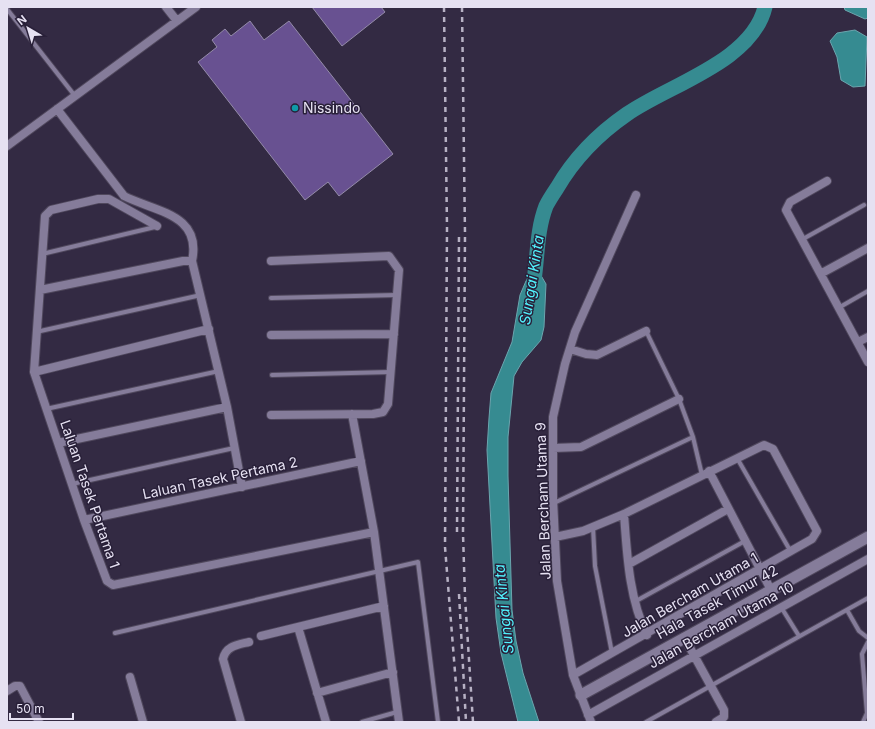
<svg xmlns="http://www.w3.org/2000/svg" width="875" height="729" viewBox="0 0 875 729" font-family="Inter,sans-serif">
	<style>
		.water { fill: #368b91; stroke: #6ba5ae }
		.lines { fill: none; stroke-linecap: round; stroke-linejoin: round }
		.river { stroke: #368b91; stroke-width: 15 }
		.building { fill: #685191; stroke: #948ba9 }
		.lane-casing { stroke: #50485d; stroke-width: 6 }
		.street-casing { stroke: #50485d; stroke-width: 10 }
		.secondary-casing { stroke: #50485d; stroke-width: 13 }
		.lane { stroke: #857c9a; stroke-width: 4 }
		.street { stroke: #857c9a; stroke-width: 8 }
		.secondary { stroke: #857c9a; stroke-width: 11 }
		.rail { stroke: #b7b1c4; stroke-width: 2.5; stroke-dasharray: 5 5; stroke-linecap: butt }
		.culture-dot { fill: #0f9aa8; stroke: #292039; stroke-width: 1.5 }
		.labels { text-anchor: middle; stroke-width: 3; stroke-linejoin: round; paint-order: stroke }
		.poi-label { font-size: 14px; fill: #e6e1f2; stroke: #292039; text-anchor: start }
		.street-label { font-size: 14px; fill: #e6e1f2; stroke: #292039 }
		.water-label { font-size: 15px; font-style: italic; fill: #52f3fe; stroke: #292039 }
	</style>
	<rect width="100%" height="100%" fill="#332a43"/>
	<path class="water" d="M844 7H868V18L865 19 845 10Z
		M855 30 867 37 865 86 853 87 841 80 837 57 830 41 837 33Z
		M536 267 546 284 544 327 541 340 522 362 514 376 508 437V476L512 610 516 641 523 673 539 722H518L501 653 496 618 487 450 489 418 491 393 512 342 520 295 526 281Z"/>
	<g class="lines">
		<path class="river" d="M533 287C538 259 536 232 546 206 549 200 553 194 557 188 575 157 598 134 627 114 668 85 752 62 765 7"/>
	</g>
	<path class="building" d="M312 7H381L385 12 342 46Z
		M250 21 264 40 289 21 393 154 339 196 328 182 305 200 198 62 217 47 212 40 225 29 231 36Z"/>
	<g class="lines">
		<defs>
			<path id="lane" d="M7 9 75 96
				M803 239 864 205
				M42 254 155 227
				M271 298 397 295
				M840 307 868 291
				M646 331 679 399 693 437 702 475
				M36 332 201 295
				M272 375 391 372
				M46 409 219 371
				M737 458 791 552
				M72 484 234 448
				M554 503 693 437
				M593 527 595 566 612 653
				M636 601 745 541
				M781 607 799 636
				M847 610 859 631 868 638
				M115 633 418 562 438 722
				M362 722 397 712
				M646 722 868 598
				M863 722 867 713 862 654 868 642"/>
			<path id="street" d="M166 7 177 21
				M57 109 124 196C156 212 202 214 192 261
				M7 146 196 7
				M827 181 790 202 786 210 868 362
				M157 226 109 199H98L51 210 45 216 34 372 84 520 107 581 113 585 374 532
				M271 261 389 256 399 270 388 404 383 412 373 414 271 415
				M822 273 868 248
				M40 290 183 261H192L227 407 242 487
				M271 335 394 334
				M858 342 868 337
				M570 349 586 354 597 355 646 331
				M34 372 209 329
				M352 414 374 532 399 722
				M58 443 227 407
				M553 448 581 447 679 399
				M709 471 771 590
				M624 514C627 554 629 599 647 635
				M84 520 361 461
				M555 537 583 531 624 514 764 445 773 449 817 531 812 539 573 675
				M629 564 728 509
				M298 627 326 722
				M261 636 384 606
				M684 637 724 710V717L716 722
				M130 677 143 722
				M7 691 15 686H20L39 722
				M317 693 393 672
				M588 715 868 559
				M241 722 223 659C226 646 237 645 249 642
				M591 722 573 675 557 581 553 499V417L565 364 575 332 636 195"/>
			<path id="secondary" d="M581 695 868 537"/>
		</defs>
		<use href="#lane" class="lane-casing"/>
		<use href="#street" class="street-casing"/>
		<use href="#secondary" class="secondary-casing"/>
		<use href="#lane" class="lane"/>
		<use href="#street" class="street"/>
		<use href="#secondary" class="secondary"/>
		<path class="rail" d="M444 7 447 227 445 547 459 722
			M462 7 465 234 463 534 465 597 473 722
			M457 532 459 236
			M459 594 466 722"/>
	</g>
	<circle class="culture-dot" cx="295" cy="108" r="4"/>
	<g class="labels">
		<g class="poi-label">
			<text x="303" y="113">Nissindo</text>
		</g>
		<g class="street-label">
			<text transform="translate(220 478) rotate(-12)" y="5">Laluan Tasek Pertama 2</text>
			<text transform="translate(90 494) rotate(71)" y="5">Laluan Tasek Pertama 1</text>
			<text transform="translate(543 501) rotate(-92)" y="5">Jalan Bercham Utama 9</text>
			<text transform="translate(690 595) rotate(-30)" y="5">Jalan Bercham Utama 1</text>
			<text transform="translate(717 602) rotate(-29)" y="5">Hala Tasek Timur 42</text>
			<text transform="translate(721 625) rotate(-29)" y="5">Jalan Bercham Utama 10</text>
		</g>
		<g class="water-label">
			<text transform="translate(532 280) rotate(-81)" y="5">Sungai Kinta</text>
			<text transform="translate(504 609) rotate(-96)" y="5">Sungai Kinta</text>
		</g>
	</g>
	<rect width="875" height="729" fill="none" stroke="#e6e1f2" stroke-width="16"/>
	<g transform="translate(28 28) rotate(322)" stroke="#292039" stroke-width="3" paint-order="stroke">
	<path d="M0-3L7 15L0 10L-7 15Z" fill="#e6e1f2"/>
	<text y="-6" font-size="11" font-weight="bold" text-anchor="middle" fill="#e6e1f2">N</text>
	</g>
	<path d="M10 713v6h63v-6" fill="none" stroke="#e6e1f2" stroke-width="2"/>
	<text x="16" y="713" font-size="12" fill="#e6e1f2" stroke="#292039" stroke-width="3" paint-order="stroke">50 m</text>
</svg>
